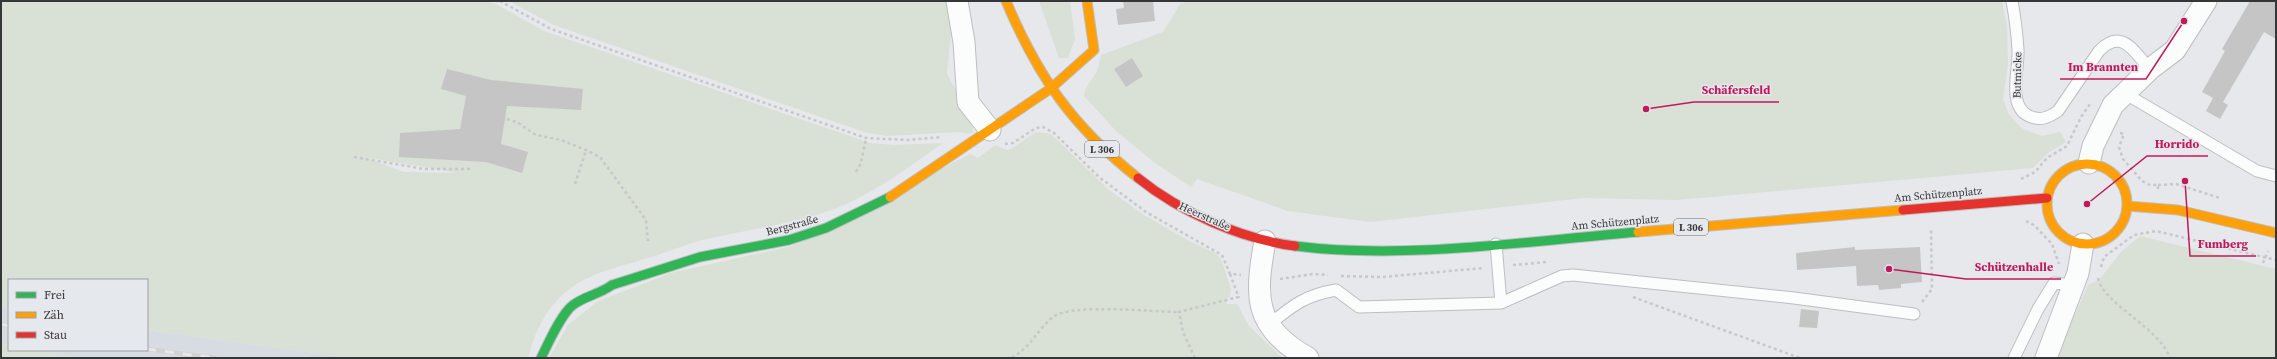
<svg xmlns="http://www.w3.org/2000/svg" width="2277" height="359" viewBox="0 0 2277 359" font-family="'Source Serif 4',serif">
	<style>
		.built { fill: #d7dbe2 }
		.green { fill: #d9e0d6; fill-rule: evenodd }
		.building { fill: #c6c5c6 }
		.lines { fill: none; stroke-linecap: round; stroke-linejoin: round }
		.lane-casing { stroke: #bdbec1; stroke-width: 13 }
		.street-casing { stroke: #bdbec1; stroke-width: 23 }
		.fast-casing { stroke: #bdbec1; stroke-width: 11 }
		.slow-casing { stroke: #bdbec1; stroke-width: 11 }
		.jam-casing { stroke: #bdbec1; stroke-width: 11 }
		.path { stroke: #c7c8c9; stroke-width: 2.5; stroke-dasharray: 3 3; stroke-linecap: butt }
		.lane { stroke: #fbfcfc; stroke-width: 11 }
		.street { stroke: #fbfcfc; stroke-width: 21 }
		.fast { stroke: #30b455; stroke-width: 9 }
		.slow { stroke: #ff9f0a; stroke-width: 9 }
		.jam { stroke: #e5322d; stroke-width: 9 }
		.rail-casing { stroke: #d2d2d2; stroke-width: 4.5 }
		.rail { stroke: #e5e8ec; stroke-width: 3; stroke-dasharray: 9; stroke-linecap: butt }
		.labels { text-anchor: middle; stroke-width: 3; stroke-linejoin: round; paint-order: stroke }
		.shield { fill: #e5e8ec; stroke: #6a6b6e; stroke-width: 1 }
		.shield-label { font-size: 10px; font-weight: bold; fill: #353638 }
		.street-label { font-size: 11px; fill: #353638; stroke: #e5e8ec }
		.leader { fill: none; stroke: #c2185b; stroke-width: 1.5 }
		.callout-dot { fill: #c2185b; stroke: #e5e8ec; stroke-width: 1.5 }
		.callout-label { font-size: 12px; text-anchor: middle; font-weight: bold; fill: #c2185b; stroke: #e5e8ec; stroke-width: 3; stroke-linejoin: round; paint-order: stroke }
	</style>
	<rect width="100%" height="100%" fill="#e6e8eb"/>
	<path class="built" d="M1 307 9 309V345L1 343Z
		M147 330 349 358H81L34 350H147Z"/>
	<path class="green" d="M1 1H485L496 4 544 31 870 143 894 145 943 143C907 168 871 196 829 211 787 225 743 230 699 241 681 246 663 254 645 259 618 267 589 273 567 291 545 309 535 332 528 358H349L147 330V280H9V309L1 307ZM364 157 458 173 404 172Z
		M509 1H954L947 74 972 120 973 132 970 134 960 132 886 136 864 132 554 25Z
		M1039 1H1070L1075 39 1068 58H1059Z
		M1190 1H2002L2007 27 2008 65 2003 99 2009 115 2023 129 2042 136 2060 132 2066 142 2048 153 2033 168 1677 200 1583 198 1370 222 1288 211 1197 179 1191 187 1155 163 1116 131 1084 96 1085 90 1097 71 1101 55 1163 32 1180 4Z
		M1036 132 1051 134 1109 190 1144 215 1191 242 1215 253 1221 259 1231 289 1230 297 1225 299 1227 304H1237L1249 326 1282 358H549L568 325 598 301 671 273 792 246 970 154 978 158 995 145 1007 150 1011 149Z
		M2140 236 2276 269V358H2056L2088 285 2099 280 2121 252Z
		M1 343 9 345V350H34L81 358H1Z"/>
	<path class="building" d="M1123 1H1153L1155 21 1118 25 1116 9 1124 8Z
		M2250 1H2276V39L2264 32 2223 102 2228 105 2220 119 2206 111 2213 98 2202 92 2225 51 2222 49Z
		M1132 58 1143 76 1126 87 1114 69Z
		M447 69 491 80 583 89 581 110 507 106 501 144 528 152 522 173 486 162 399 157 400 133 460 129 466 96 441 89Z
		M1855 247V250L1920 247 1922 282 1901 284V288L1879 290 1878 285 1857 286 1856 266 1797 270 1796 253Z
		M1801 309 1819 311 1817 328 1799 327Z"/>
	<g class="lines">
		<defs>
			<path id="lane" d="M2012 1C2015 17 2017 34 2018 50 2019 71 2007 106 2029 116 2040 121 2048 118 2058 111L2099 51C2122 27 2134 52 2150 69
				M2124 93 2257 171 2276 176
				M1496 244 1501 303
				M1270 324C1293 305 1306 295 1336 290L1359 307 1501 303 1562 276 1573 275 1794 298 1914 314
				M2014 358 2038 309 2054 283 2073 285"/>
			<path id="street" d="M957 1 964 42 968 102 990 130
				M2089 163 2093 146 2113 105 2150 69 2175 50 2206 1
				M1265 241C1255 296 1253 327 1308 358
				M2046 358 2078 273 2083 244"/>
			<path id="fast" d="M1295 246C1406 260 1527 241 1638 232
				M541 358C548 344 561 314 573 305 585 296 600 294 612 285L700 257 789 240 826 228 890 197"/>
			<path id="slow" d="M1006 1C1038 77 1073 127 1138 178
				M2047 204a40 40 0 1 1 80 0a40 40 0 1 1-80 0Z
				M890 197 1050 89 1094 50 1087 1
				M2127 206 2178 210 2276 233
				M1638 232 1903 210"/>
			<path id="jam" d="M1138 178C1180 212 1241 239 1295 246
				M1903 210 2047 198"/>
		</defs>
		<use href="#lane" class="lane-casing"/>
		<use href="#street" class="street-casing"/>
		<use href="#fast" class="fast-casing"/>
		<use href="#slow" class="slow-casing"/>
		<use href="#jam" class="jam-casing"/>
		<path class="path" d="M500 1 551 29 866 138 908 140 942 137
			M507 119 517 122 536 135 561 140 586 150 600 157 646 220 648 241
			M2120 133 2124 134 2119 147 2123 159 2142 181 2150 185H2158V189
			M1005 144 1013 143 1036 128 1043 127 1054 133 1099 177 1146 212 1222 255 1230 274 1241 275
			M354 157 424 169H470
			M856 172 861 163 866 138
			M2021 179 2035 172 2047 158 2067 146 2081 117 2090 104
			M575 184 586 150
			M2158 185 2176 184 2220 198
			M2026 221 2034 225 2052 244 2059 264
			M2263 263 2268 251
			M1513 265 1547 262
			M2101 267 2104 257 2134 235 2156 231 2276 260
			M1230 274 1239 298
			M1341 276 1382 277 1484 268
			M2098 278C2103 304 2159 327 2170 358
			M1280 279 1313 274 1328 275
			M1633 297 1800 358
			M1922 302 1932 289 1931 228
			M1012 358C1033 345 1037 330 1053 317 1070 303 1154 312 1179 312
			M1195 358 1183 332 1179 312 1238 297"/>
		<use href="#lane" class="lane"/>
		<use href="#street" class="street"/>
		<use href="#fast" class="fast"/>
		<use href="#slow" class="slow"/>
		<use href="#jam" class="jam"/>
		<defs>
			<path id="rail" d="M1 324 9 326
				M147 349 215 358"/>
		</defs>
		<use href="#rail" class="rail-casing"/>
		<use href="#rail" class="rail"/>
	</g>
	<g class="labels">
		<g class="shield">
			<rect x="1085" y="141" width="34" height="16" rx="3"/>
			<rect x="1674" y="219" width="34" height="16" rx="3"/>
		</g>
		<g class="shield-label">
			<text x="1102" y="153">L 306</text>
			<text x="1691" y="231">L 306</text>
		</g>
		<g class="street-label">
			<text transform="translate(2017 75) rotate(-89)" y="4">Butmicke</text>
			<text transform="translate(1938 194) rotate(-5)" y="4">Am Schützenplatz</text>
			<text transform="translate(1205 216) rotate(24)" y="4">Heerstraße</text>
			<text transform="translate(1615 222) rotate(-5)" y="4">Am Schützenplatz</text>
			<text transform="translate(792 225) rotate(-15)" y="4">Bergstraße</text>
		</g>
	</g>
	<path class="leader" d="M2184 21L2146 79H2060M1646 109L1694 102H1779M2087 204L2147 156H2208M2185 181L2190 256H2256M1889 269L1966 279H2061"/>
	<g class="callout-dot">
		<circle cx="2184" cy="21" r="4"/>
		<circle cx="1646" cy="109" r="4"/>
		<circle cx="2087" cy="204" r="4"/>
		<circle cx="2185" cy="181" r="4"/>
		<circle cx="1889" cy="269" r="4"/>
	</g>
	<g class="callout-label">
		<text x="2103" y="71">Im Brannten</text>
		<text x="1736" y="94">Schäfersfeld</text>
		<text x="2177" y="148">Horrido</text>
		<text x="2223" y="248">Fumberg</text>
		<text x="2014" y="271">Schützenhalle</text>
	</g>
	<rect width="2277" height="359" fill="none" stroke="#353638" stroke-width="4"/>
	<rect x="8" y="279" width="140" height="72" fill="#e5e8ec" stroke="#9fa1a4"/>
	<rect x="16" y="292" width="20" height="6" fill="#30b455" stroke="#9fa1a4"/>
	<text x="44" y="299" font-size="12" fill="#353638">Frei</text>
	<rect x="16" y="312" width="20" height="6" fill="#ff9f0a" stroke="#9fa1a4"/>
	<text x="44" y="319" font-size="12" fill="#353638">Zäh</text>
	<rect x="16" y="332" width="20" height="6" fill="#e5322d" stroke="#9fa1a4"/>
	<text x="44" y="339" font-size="12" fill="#353638">Stau</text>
</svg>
